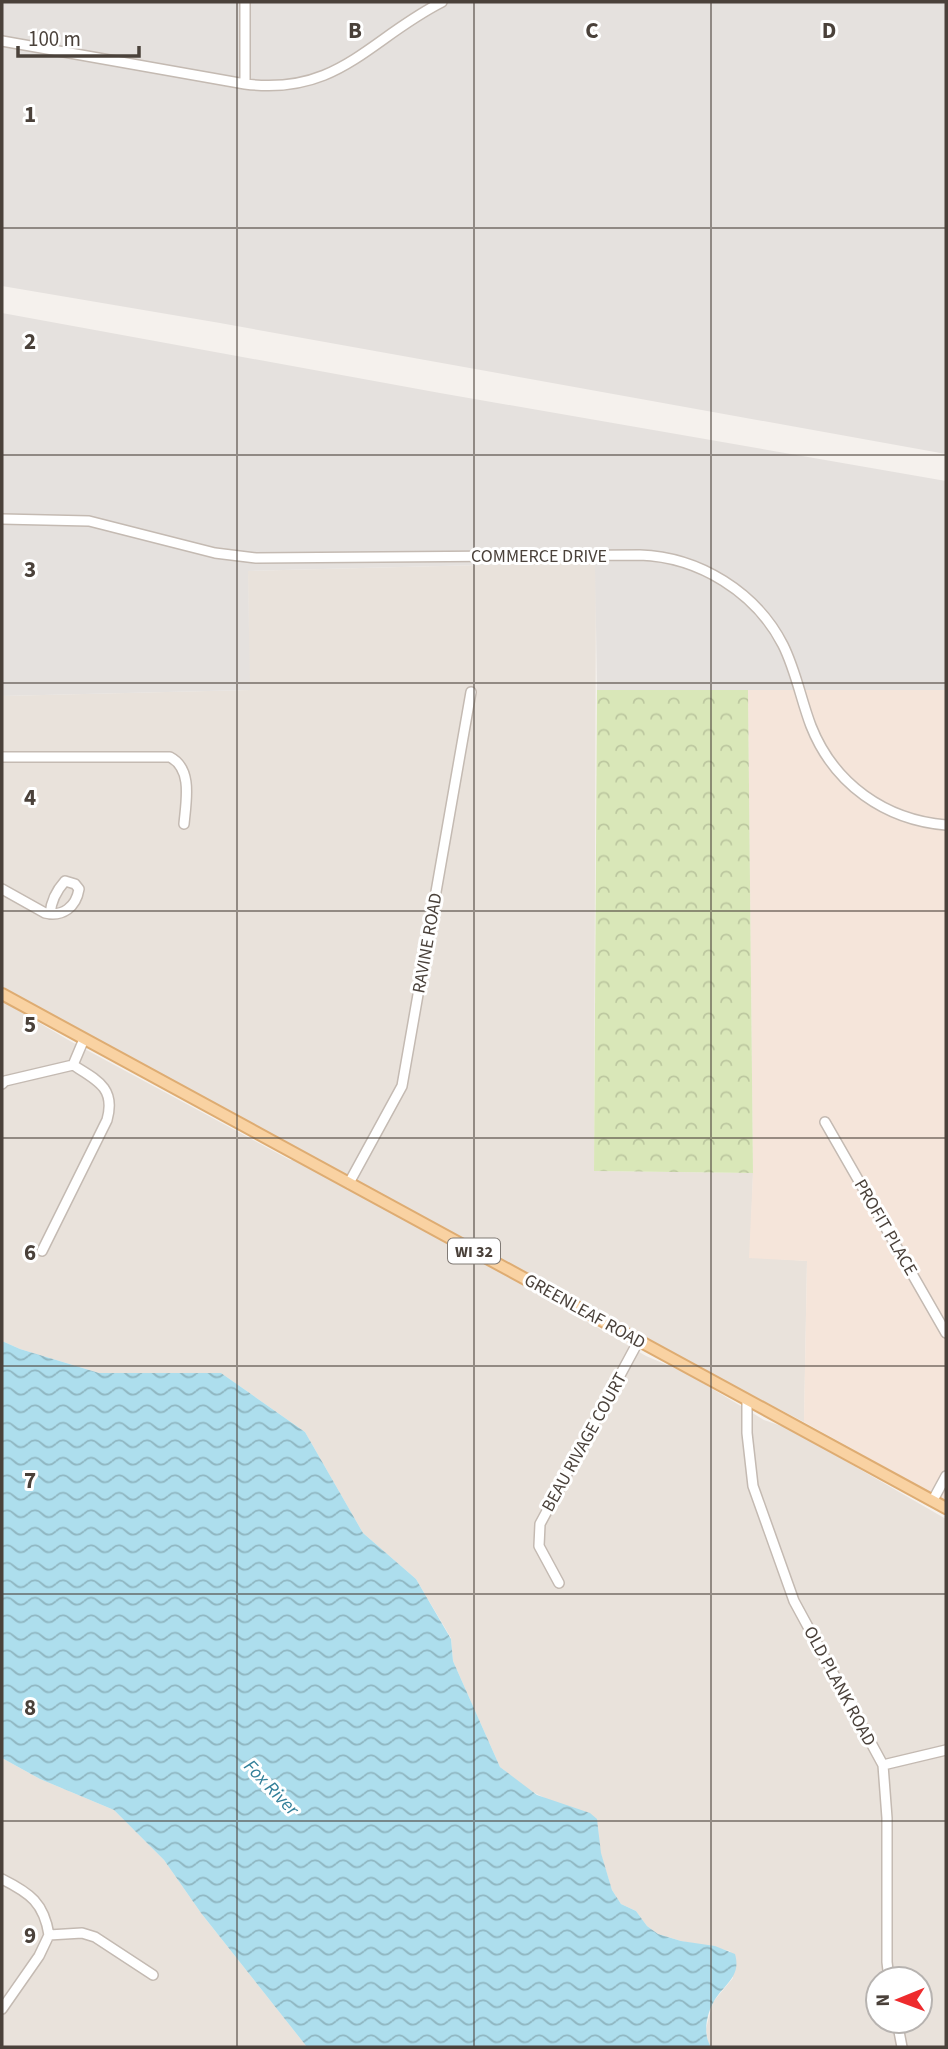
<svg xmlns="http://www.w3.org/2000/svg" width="948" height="2049" viewBox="0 0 948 2049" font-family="'Source Sans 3',sans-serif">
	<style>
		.residential { fill: #e9e2db; fill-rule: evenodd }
		.commercial { fill: #f5e5da }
		.industrial { fill: #e5e1de }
		.forest { fill: url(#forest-crowns) }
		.water { fill: url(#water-waves) }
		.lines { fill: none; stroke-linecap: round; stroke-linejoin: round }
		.minor-casing { stroke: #c4bab2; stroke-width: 12 }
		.major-casing { stroke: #deac72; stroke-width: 14 }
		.minor { stroke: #fff; stroke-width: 9 }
		.major { stroke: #f9d2a2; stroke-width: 10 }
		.grid { fill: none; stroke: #4a413a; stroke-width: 2; stroke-opacity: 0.55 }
		.labels { text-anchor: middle; stroke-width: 6; stroke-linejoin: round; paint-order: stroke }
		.shield { fill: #fff; stroke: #807a75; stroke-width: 2 }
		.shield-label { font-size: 16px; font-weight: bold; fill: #4a413a }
		.street-label { font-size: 18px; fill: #4a413a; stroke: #fff }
		.water-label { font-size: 19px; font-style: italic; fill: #327f99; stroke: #fff }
		.grid-label { font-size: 23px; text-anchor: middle; font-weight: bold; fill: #4a413a; stroke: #fff; stroke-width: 6; stroke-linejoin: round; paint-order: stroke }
	</style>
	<defs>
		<pattern id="forest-crowns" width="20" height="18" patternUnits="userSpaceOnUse" patternTransform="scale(1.75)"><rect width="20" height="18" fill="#d9e7b8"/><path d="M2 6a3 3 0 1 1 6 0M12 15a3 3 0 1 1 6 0" fill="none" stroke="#bcc79f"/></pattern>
		<pattern id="water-waves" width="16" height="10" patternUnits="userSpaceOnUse" patternTransform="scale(1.75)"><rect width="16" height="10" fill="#addeed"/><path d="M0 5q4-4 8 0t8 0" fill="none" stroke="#8fb6c1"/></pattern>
	</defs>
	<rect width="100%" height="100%" fill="#f5f1ed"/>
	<path class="residential" d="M596 562 594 1171 753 1173 750 1257 807 1261 804 1422 681 1358 2 987V696L249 690 248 571Z
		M2 1001 70 1041 290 1160H296L323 1175 547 1298 646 1356 686 1373 764 1420 790 1429 946 1519V2047H711L708 2042 706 2029 713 2002 733 1978 730 1951 681 1941 658 1934 647 1926 636 1911 621 1904 612 1890 599 1848 598 1825 529 1790 500 1767 453 1661 451 1638 416 1579 363 1533 305 1432 221 1373H99L20 1349 2 1341ZM878 1979H920V2021H878Z
		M2 1758 40 1779 114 1810 164 1860 201 1913 307 2047H2Z"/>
	<path class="commercial" d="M748 690H946V1501L804 1422 807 1261 749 1258 753 1173Z"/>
	<path class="industrial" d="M2 2H946V454L220 323 2 286Z
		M2 313 440 393 946 481V690H597L595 562 248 571 250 690 2 696Z"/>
	<path class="forest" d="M597 690H748L753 1173 594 1171Z"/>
	<path class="water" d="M2 1341 20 1349 99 1373H221L305 1432 363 1533 416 1579 451 1639 453 1661 500 1767 537 1795 590 1813 597 1819 601 1853 612 1890 621 1904 636 1911 647 1926 658 1934 681 1941 715 1946 735 1954C742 1978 722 1985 713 2003 706 2016 703 2035 711 2047H307L201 1913 164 1860 114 1810 40 1779 2 1758Z"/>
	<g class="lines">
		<defs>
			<path id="minor" d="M245 2V84
				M2 41 245 84C338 96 369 39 442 2
				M2 519 89 521 215 553 256 558 640 555C699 557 756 592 783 645 796 671 801 700 811 726 834 784 885 820 946 825
				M2 757H170C193 769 186 801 184 824
				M2 889 45 913C63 917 76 907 79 889L75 884 65 881C56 891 51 901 50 914
				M2 1084 5 1081 73 1065 84 1039
				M825 1122 946 1333
				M349 1183 402 1086 471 692
				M42 1251 107 1120C116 1088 97 1080 73 1065
				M747 1401V1433L753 1486 794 1601 883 1765 887 1818V1962L889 1979
				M933 1500 946 1476
				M559 1583 539 1546 540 1524 639 1340
				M883 1765 946 1750
				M2 1879C30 1893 44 1903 49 1935
				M49 1935 82 1933 95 1937 153 1975
				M2 2009 39 1956 49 1935
				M897 2021 902 2047"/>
			<path id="major" d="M2 994 946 1508"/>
		</defs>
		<use href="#minor" class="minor-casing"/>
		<use href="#major" class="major-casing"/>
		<use href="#minor" class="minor"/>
		<use href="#major" class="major"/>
	</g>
	<path class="grid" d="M237 2V2047M474 2V2047M711 2V2047M2 228H946M2 455H946M2 683H946M2 911H946M2 1138H946M2 1366H946M2 1594H946M2 1821H946"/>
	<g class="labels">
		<rect class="shield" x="448" y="1238.5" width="52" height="25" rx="5"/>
		<g class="shield-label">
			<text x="474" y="1257">WI 32</text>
		</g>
		<g class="street-label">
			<text x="539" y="562">COMMERCE DRIVE</text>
			<text transform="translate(427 943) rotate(-80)" y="6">RAVINE ROAD</text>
			<text transform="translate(886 1227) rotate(60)" y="6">PROFIT PLACE</text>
			<text transform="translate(585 1311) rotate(29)" y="6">GREENLEAF ROAD</text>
			<text transform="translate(584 1442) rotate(-61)" y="6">BEAU RIVAGE COURT</text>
			<text transform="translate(840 1686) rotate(62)" y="6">OLD PLANK ROAD</text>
		</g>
		<g class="water-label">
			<text transform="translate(272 1787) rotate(46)" y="7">Fox River</text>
		</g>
	</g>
	<g class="grid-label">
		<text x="355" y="38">B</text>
		<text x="592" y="38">C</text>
		<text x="829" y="38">D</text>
		<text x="30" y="122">1</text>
		<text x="30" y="349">2</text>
		<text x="30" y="577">3</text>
		<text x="30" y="805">4</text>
		<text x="30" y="1032">5</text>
		<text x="30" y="1260">6</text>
		<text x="30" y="1488">7</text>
		<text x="30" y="1715">8</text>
		<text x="30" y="1943">9</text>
	</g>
	<rect width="948" height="2049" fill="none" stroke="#4a413a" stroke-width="7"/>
	<g transform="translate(899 2000) rotate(269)"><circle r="33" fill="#ffffff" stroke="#b7b3b0" stroke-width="2"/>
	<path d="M0-5L12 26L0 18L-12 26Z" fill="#ee2b2d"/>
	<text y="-10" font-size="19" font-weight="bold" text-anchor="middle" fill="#4a413a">N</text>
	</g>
	<path d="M18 46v10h121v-10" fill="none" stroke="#4a413a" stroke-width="3.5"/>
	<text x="28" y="46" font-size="21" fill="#4a413a" stroke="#ffffff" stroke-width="5" paint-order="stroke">100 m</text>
</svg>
